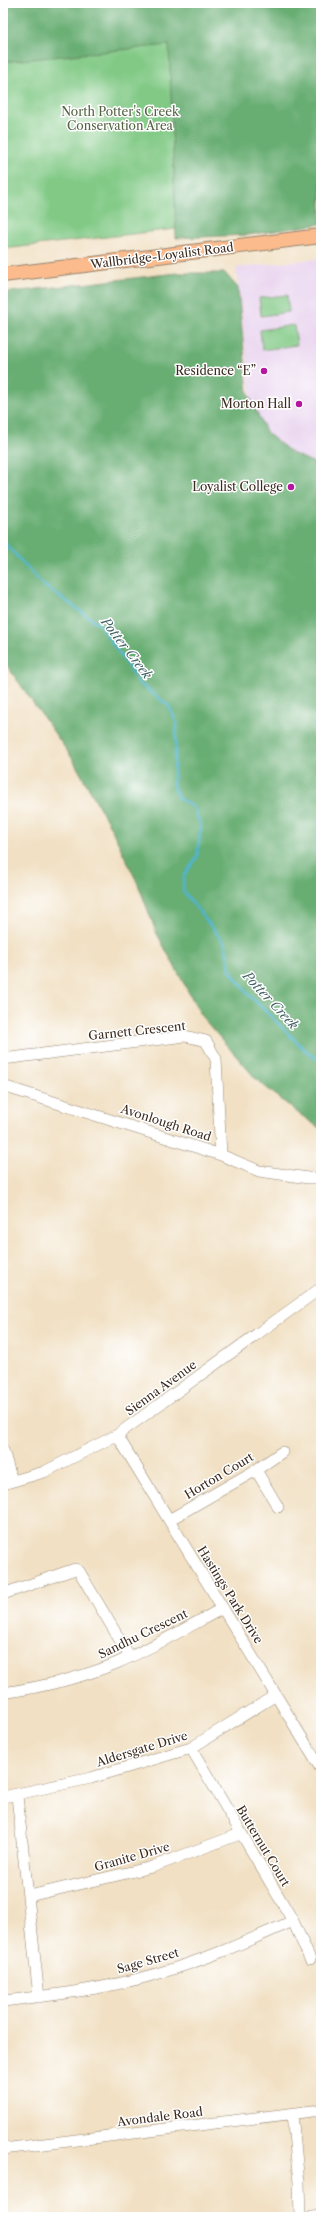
<svg xmlns="http://www.w3.org/2000/svg" width="324" height="2220" viewBox="0 0 324 2220" font-family="'Libre Caslon Text',serif">
	<style>
		.built { fill: #e8d2ee }
		.green { fill: #81c985; stroke: #5e7a52 }
		.forest { fill: #68ad72; stroke: #526c48 }
		.lines { fill: none; stroke-linecap: round; stroke-linejoin: round }
		.stream { stroke: #50b5ce; stroke-width: 2.5 }
		.minor-casing { stroke: #968570; stroke-width: 12 }
		.major-casing { stroke: #968570; stroke-width: 16 }
		.minor { stroke: #fff; stroke-width: 11 }
		.major { stroke: #fbbb8d; stroke-width: 14 }
		.poi-dot { fill: #b5179e; stroke: #fff; stroke-width: 1.5 }
		.labels { text-anchor: middle; stroke-width: 3; stroke-linejoin: round; paint-order: stroke }
		.park-label { font-size: 12px; fill: #546242; stroke: #fff }
		.street-label { font-size: 12px; fill: #3b2a1e; stroke: #fff }
		.poi-label { font-size: 12px; fill: #3b2a1e; stroke: #fff; text-anchor: end }
		.water-label { font-size: 13px; font-style: italic; fill: #436264; stroke: #fff }
	</style>
	<rect width="100%" height="100%" fill="#fff"/>
	<filter id="ink" filterUnits="userSpaceOnUse"><feTurbulence type="fractalNoise" baseFrequency=".025" numOctaves="2"/><feDisplacementMap in="SourceGraphic" scale="8" xChannelSelector="R" yChannelSelector="G"/><feConvolveMatrix kernelMatrix="1 2 1 2 8 2 1 2 1" color-interpolation-filters="sRGB"/></filter>
	<filter id="wash" filterUnits="userSpaceOnUse"><feTurbulence type="fractalNoise" baseFrequency=".012" numOctaves="4" result="noise"/><feDisplacementMap in="SourceGraphic" scale="16" xChannelSelector="R" yChannelSelector="G"/><feGaussianBlur stdDeviation="0.9" result="paint"/><feColorMatrix in="noise" values="0 0 0 0 0 0 0 0 0 0 0 0 0 0 0 0 0 1.4 0 .05"/><feComposite in="paint" operator="in"/></filter>
	<g filter="url(#wash)">
		<rect width="100%" height="100%" fill="#f1e0c3"/>
		<path class="built" d="M321 258V1055L286 707 236 268Z"/>
		<path class="green" d="M3 3H321V212L3 249Z
			M287 295 289 312 261 316 259 298Z
			M294 325 297 345 262 350 260 330Z"/>
		<path class="forest" d="M3 3H321V224L248 235 176 238 169 45 3 62Z
			M177 273H225L238 288 248 394 267 433 292 453 321 466V1129L298 1113 257 1080 202 1017 156 932 138 884 112 830 72 758 3 660V293Z"/>
		<g class="lines">
			<path class="stream" d="M3 541 42 584 100 625 139 683 169 706 177 724 173 786 178 798 193 807 201 826 197 857 184 876 183 891 225 944 230 970 248 994 306 1051 321 1062"/>
		</g>
	</g>
	<g filter="url(#ink)">
		<g class="lines">
			<defs>
				<path id="minor" d="M3 1059 185 1036 206 1041 216 1059 221 1155
					M3 1086 221 1155 259 1171 308 1178H321
					M117 1435 321 1769
					M3 1450 12 1481
					M256 1470 278 1507
					M3 1484 44 1472 117 1435 321 1288
					M169 1520 256 1470 282 1452
					M3 1594 75 1569 79 1571 130 1657
					M3 1693C42 1687 81 1678 117 1663 154 1647 188 1627 223 1608
					M191 1748 293 1921 310 1959
					M17 1796 39 1997
					M3 1797 91 1778 191 1748 276 1695
					M29 1896 152 1867 240 1834
					M3 2001C55 1995 106 1989 156 1974 203 1961 248 1941 293 1921
					M292 2114 299 2183 300 2217
					M3 2149 321 2110
					M312 2217 321 2216"/>
				<path id="major" d="M3 275 321 236"/>
			</defs>
			<use href="#minor" class="minor-casing"/>
			<use href="#major" class="major-casing"/>
			<use href="#minor" class="minor"/>
			<use href="#major" class="major"/>
		</g>
	</g>
	<g class="poi-dot">
		<circle cx="264" cy="371" r="4"/>
		<circle cx="299" cy="404" r="4"/>
		<circle cx="291" cy="487" r="4"/>
	</g>
	<g class="labels">
		<g class="park-label">
			<text x="120" y="116">North Potter's Creek<tspan x="120" dy="14">Conservation Area</tspan></text>
		</g>
		<g class="street-label">
			<text transform="translate(162 256) rotate(-7)" y="4">Wallbridge-Loyalist Road</text>
			<text transform="translate(137 1031) rotate(-6)" y="4">Garnett Crescent</text>
			<text transform="translate(166 1123) rotate(18)" y="4">Avonlough Road</text>
			<text transform="translate(161 1388) rotate(-36)" y="4">Sienna Avenue</text>
			<text transform="translate(219 1476) rotate(-31)" y="4">Horton Court</text>
			<text transform="translate(230 1595) rotate(58)" y="4">Hastings Park Drive</text>
			<text transform="translate(143 1634) rotate(-26)" y="4">Sandhu Crescent</text>
			<text transform="translate(142 1749) rotate(-17)" y="4">Aldersgate Drive</text>
			<text transform="translate(263 1846) rotate(59)" y="4">Butternut Court</text>
			<text transform="translate(132 1857) rotate(-16)" y="4">Granite Drive</text>
			<text transform="translate(148 1961) rotate(-16)" y="4">Sage Street</text>
			<text transform="translate(160 2117) rotate(-7)" y="4">Avondale Road</text>
		</g>
		<g class="poi-label">
			<text x="256" y="375">Residence “E”</text>
			<text x="291" y="408">Morton Hall</text>
			<text x="283" y="491">Loyalist College</text>
		</g>
		<g class="water-label">
			<text transform="translate(127 648) rotate(52)" y="5">Potter Creek</text>
			<text transform="translate(271 1000) rotate(47)" y="5">Potter Creek</text>
		</g>
	</g>
	<rect width="324" height="2220" fill="none" stroke="#fff" stroke-width="16"/>
</svg>
